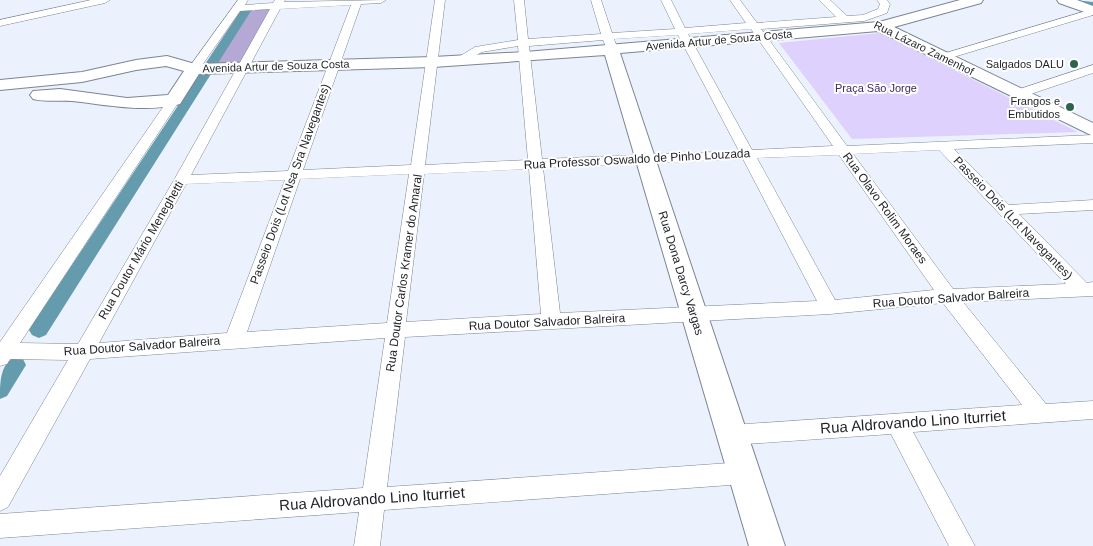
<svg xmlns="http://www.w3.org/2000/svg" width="1093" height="546" viewBox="0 0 1093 546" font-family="Helvetica,sans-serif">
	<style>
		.green { fill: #ded1fe }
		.forest { fill: #b5a8d5 }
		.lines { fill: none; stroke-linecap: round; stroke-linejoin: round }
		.canal { fill: #649cae; fill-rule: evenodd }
		.street-casing { stroke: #7c8592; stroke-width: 1 }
		.secondary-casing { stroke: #7c8592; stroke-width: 2 }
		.street { fill: #fff; fill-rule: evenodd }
		.secondary { fill: #fff; fill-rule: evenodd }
		.poi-dot { fill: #2d644b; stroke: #fff; stroke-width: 2 }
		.labels { text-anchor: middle; stroke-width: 4; stroke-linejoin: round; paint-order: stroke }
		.far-street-label { font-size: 11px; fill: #1e2126; stroke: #fff }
		.far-poi-label { font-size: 11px; fill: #1e2126; stroke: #fff; text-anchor: end }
		.far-park-label { font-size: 11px; fill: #3c285f; stroke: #fff }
		.street-label { font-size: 12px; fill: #1e2126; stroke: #fff }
		.near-street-label { font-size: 15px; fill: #1e2126; stroke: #fff }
	</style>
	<rect width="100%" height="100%" fill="#ebf2fe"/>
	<path class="green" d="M880 33 1078 132 852 139 779 43Z"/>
	<path class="forest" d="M272 9 242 61 236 63 205 64 240 11Z"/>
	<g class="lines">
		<path class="canal" d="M1074 0 1093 2V8L1076 2Z
			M246 8 251 11 218 63 216 65H208L206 63 242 9Z
			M205 70 211 74 46 335 39 338 32 335 29 330 32 325 199 74Z
			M16 357 23 359 26 365 7 396 0 399C0 382 0 363 16 357Z"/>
		<defs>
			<path id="street" d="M91 0H110L105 3 0 26V20Z
				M238 0H248L245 5 273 3 275 0H285L284 2 386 0 381 3 361 4 303 170 411 165 435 0H445L425 165 528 160 518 46 482 52 458 64 452 61 475 47 518 40 514 0H524L528 39 601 34 591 0H601L612 33 675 29 661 0H671L685 28 746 23 730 0H740L757 23 836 17 819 0H830L847 16 863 15 878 9 880 4 877 0H887L890 4 887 13 864 21 761 29 847 146 1093 135V143L954 149 1009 205 1093 200V210L1019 214 1087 283 1093 282V296L963 302 1046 404 1093 401V419L913 432 975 546H949L891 434 732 445 724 442 721 435 724 428 732 425 1022 405 943 303 830 314 405 337 387 487 744 462 752 465 756 473 752 481 744 484 384 510 380 546H354L359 512 0 538V514L363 488 385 338 90 359 8 507 0 511V476L68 360 10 359 7 364 0 366V342L170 97H178L180 100 20 343 78 344 174 180 270 9 240 11 198 71H190L188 69ZM351 5 288 171 191 175 280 9ZM751 29 833 146 752 150 688 34ZM678 35 739 151 542 159 529 46 603 40 607 49 611 50 617 47 614 39ZM939 150 1066 284 953 289 853 154ZM839 155 934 290 835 300 757 158ZM743 159 817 301 560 313 543 168ZM529 169 541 314 406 322 424 174ZM409 174 387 323 247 332 300 179ZM285 180 227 333 99 343 186 184Z
				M1093 9V15L947 59H939L937 57 939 55Z
				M1093 65V73L1022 97 1018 98 1012 94 1014 91Z"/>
			<path id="secondary" d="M960 0H983L981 3 894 27 1093 123V136L878 31 620 53 785 546H749L605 55 433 67 199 74 180 104C143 113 109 105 72 101 59 100 45 102 33 99L30 95 33 91 60 89 127 98 168 95 184 71 166 66 136 70 82 82 0 90V80L82 72 136 60 167 56 195 64 433 57 525 52 879 22Z
				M1057 0H1077L1093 6V15L1059 3Z"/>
		</defs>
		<use href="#street" class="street-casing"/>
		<use href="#secondary" class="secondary-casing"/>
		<use href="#street" class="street"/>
		<use href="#secondary" class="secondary"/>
	</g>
	<g class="poi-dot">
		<circle cx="1074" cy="64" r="5"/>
		<circle cx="1070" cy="107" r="5"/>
	</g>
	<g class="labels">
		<g class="far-street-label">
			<text transform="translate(719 40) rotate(-5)" y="4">Avenida Artur de Souza Costa</text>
			<text transform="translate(924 48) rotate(26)" y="4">Rua Lázaro Zamenhof</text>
			<text transform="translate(276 66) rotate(-2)" y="4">Avenida Artur de Souza Costa</text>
		</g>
		<g class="far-poi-label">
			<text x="1064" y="68">Salgados DALU</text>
			<text x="1060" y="105">Frangos e<tspan x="1060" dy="13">Embutidos</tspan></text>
		</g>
		<g class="far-park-label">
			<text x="876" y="92">Praça São Jorge</text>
		</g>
		<g class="street-label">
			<text transform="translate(637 159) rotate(-3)" y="4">Rua Professor Oswaldo de Pinho Louzada</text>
			<text transform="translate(290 184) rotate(-70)" y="4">Passeio Dois (Lot Nsa Sra Navegantes)</text>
			<text transform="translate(885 208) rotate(54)" y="4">Rua Olavo Rolim Moraes</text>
			<text transform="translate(1013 218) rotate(46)" y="4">Passeio Dois (Lot Navegantes)</text>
			<text transform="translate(141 250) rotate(-60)" y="4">Rua Doutor Mário Meneghetti</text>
			<text transform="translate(404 273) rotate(-82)" y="4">Rua Doutor Carlos Kramer do Amaral</text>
			<text transform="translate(681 273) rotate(73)" y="4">Rua Dona Darcy Vargas</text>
			<text transform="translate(951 298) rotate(-4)" y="4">Rua Doutor Salvador Balreira</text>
			<text transform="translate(547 322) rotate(-3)" y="4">Rua Doutor Salvador Balreira</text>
			<text transform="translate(142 346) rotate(-4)" y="4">Rua Doutor Salvador Balreira</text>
		</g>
		<g class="near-street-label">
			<text transform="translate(913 422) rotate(-4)" y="5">Rua Aldrovando Lino Iturriet</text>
			<text transform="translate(372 499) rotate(-4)" y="5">Rua Aldrovando Lino Iturriet</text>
		</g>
	</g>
</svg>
